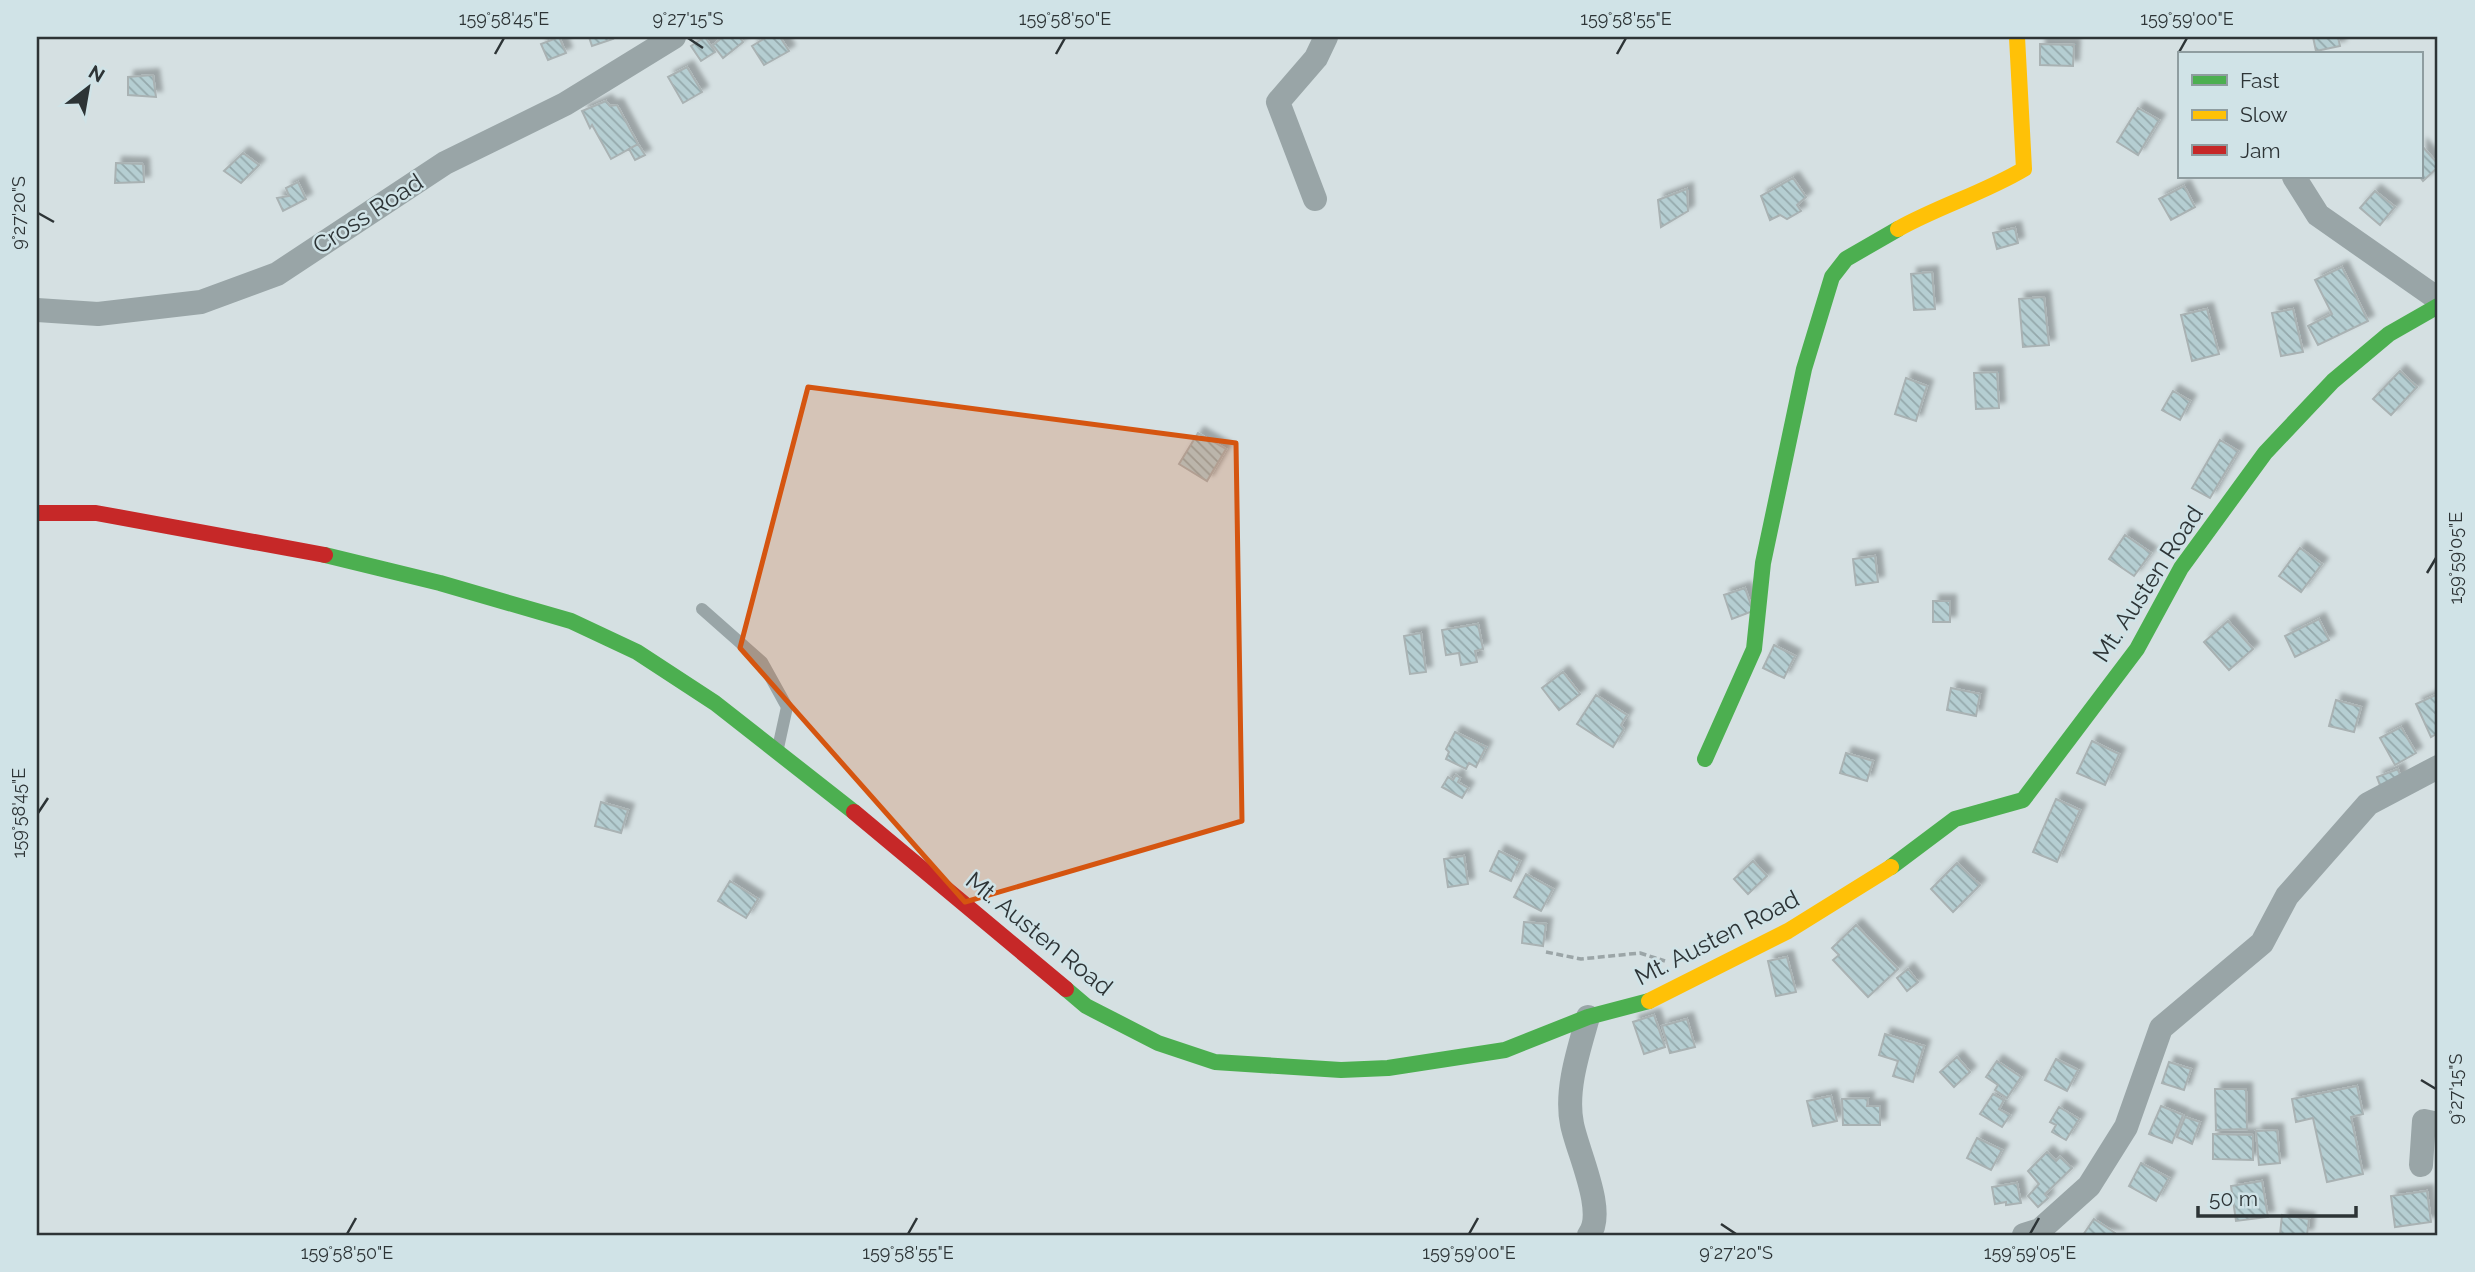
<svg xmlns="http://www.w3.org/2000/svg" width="2475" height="1272" viewBox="0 0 2475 1272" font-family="Raleway,sans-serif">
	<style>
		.building { fill: url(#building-back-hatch); stroke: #a9b2b3; stroke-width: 2; filter: url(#shadow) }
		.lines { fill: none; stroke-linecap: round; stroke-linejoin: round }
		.path { stroke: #9ba5a7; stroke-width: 3.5; stroke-dasharray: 7 3.5; stroke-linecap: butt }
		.lane { stroke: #99a5a7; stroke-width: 12 }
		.street { stroke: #99a5a7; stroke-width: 24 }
		.fast { stroke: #4caf50; stroke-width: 16 }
		.slow { stroke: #ffc107; stroke-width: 16 }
		.jam { stroke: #c62828; stroke-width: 16 }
		.marked { fill: #d55510; fill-opacity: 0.2; stroke: #d55510; stroke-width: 5; stroke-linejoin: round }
		.ticks { fill: none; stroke: #2d3436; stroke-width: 2.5 }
		.labels { text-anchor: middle; stroke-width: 5; stroke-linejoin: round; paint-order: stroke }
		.street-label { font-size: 24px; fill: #2d3436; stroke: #d0e3e7 }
		.neatline { fill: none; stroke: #2d3436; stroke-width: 2.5 }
		.ticks-label { font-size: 18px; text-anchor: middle; fill: #2d3436 }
	</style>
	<defs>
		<pattern id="building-back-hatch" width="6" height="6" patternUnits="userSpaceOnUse" patternTransform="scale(1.75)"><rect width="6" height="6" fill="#b5ced2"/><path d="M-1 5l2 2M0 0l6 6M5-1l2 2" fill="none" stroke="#94a8ab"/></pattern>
		<filter id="shadow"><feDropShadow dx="6" dy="-6" stdDeviation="2" flood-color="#0004"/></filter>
	</defs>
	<rect width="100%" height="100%" fill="#d5e0e2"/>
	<path class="building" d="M559 37 566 53 548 60 541 44Z
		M589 37H612L613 39 592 46Z
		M705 37 715 52 701 61 691 46Z
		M723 37H739L743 42 723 58 713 45Z
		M767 37H780L789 51 764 65 752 46Z
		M2313 37H2338L2340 46 2316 51Z
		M2040 44 2074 45 2073 66 2040 65Z
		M687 67 702 92 683 103 668 77Z
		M153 75 156 97 128 95V77Z
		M606 101 610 106 617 105 638 144 611 159 592 125 590 128 582 111Z
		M2138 108 2159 120 2138 155 2117 142Z
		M638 144 645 155 635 160 629 149Z
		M2421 145 2438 164V167L2423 181 2420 177Z
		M243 153 259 165 241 183 224 171Z
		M116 163 143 164 144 182 115 183Z
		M1793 178 1806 197 1797 205 1801 211 1787 219 1780 215 1770 220 1761 196Z
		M298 182 306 199 283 211 277 198 289 196 286 188Z
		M2184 186 2195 207 2171 220 2159 199Z
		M1687 189 1688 211 1661 227 1658 200Z
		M2375 191 2395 207 2380 225 2360 208Z
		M2015 228 2018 243 1997 249 1993 233Z
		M2342 267 2368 321 2318 345 2308 326 2332 314 2315 280Z
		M1932 272 1935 309 1914 310 1911 274Z
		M2044 297 2049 345 2023 347 2019 299Z
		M2207 309 2219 354 2192 361 2181 315Z
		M2293 309 2303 352 2281 356 2272 313Z
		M2400 371 2417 387 2391 415 2373 399Z
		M1997 372 1999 408 1976 409 1974 373Z
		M1906 378 1927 386 1916 421 1895 414Z
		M2173 391 2190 401 2180 420 2162 410Z
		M1198 433 1226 449 1207 481 1179 464Z
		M2220 440 2238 451 2210 498 2192 488Z
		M2125 535 2151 553 2134 576 2109 559Z
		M2300 548 2322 564 2301 592 2279 576Z
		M1875 556 1878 582 1856 585 1853 559Z
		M1745 588 1753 611 1732 619 1724 595Z
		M1933 601H1950V622H1933Z
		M2319 619 2329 640 2295 657 2285 636Z
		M2228 621 2253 649 2229 670 2204 642Z
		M1478 624 1483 649 1475 651 1477 662 1461 665 1459 653 1446 655 1442 630Z
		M1421 633 1426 672 1410 674 1404 636Z
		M1774 645 1795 656 1784 678 1763 668Z
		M1563 672 1580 694 1559 710 1542 688Z
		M1951 688 1980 694 1976 716 1947 710Z
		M2438 694V733L2431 737 2416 704Z
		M1596 695 1627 715 1621 725 1624 729 1613 747 1577 724Z
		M2336 700 2361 707 2354 732 2329 726Z
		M2401 727 2416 753 2395 765 2380 738Z
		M1455 732 1486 747 1476 767 1469 763 1466 769 1446 759 1449 752 1446 749Z
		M2092 741 2119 754 2105 785 2077 773Z
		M1846 753 1873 761 1867 781 1840 773Z
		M2398 769 2402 781 2381 788 2377 777Z
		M1456 775 1460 778 1458 782 1468 788 1462 798 1442 787 1448 777 1453 780Z
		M2056 799 2080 810 2057 862 2033 852Z
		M601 802 628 810 621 833 595 826Z
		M1499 851 1520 861 1511 881 1490 871Z
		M1464 856 1468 884 1448 887 1444 859Z
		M1753 861 1767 876 1748 894 1734 879Z
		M1957 863 1980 885 1953 912 1931 889Z
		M1526 874 1553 889 1541 911 1514 897Z
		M730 881 758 899 746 918 718 901Z
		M1524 922 1546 924 1543 946 1522 943Z
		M1856 925 1898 969 1868 997 1833 960 1839 955 1832 948Z
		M1787 957 1796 992 1776 996 1768 961Z
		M1908 969 1918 982 1907 991 1897 978Z
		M1654 1015 1665 1047 1644 1054 1633 1022Z
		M1687 1019 1695 1047 1670 1053 1662 1026Z
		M1885 1034 1924 1046 1913 1082 1893 1076 1898 1061 1879 1055Z
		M1957 1057 1970 1072 1954 1087 1940 1072Z
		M2056 1059 2078 1070 2067 1091 2045 1080Z
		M1997 1061 2021 1077 2007 1098 1995 1090 1998 1085 1986 1077Z
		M2169 1062 2191 1069 2184 1090 2162 1083Z
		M2357 1086 2363 1114 2351 1117 2363 1174 2327 1182 2313 1118 2296 1122 2292 1099Z
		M2215 1089H2246L2247 1129 2216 1130Z
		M1993 1094 2004 1100 1999 1109 2010 1115 2002 1127 1980 1114Z
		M1831 1096 1837 1121 1813 1126 1807 1101Z
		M1868 1098 1867 1106H1880V1125H1843L1842 1099Z
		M2161 1106 2183 1115 2172 1143 2149 1134Z
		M2059 1107 2079 1119 2066 1140 2052 1132 2056 1125 2050 1122Z
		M2185 1117 2200 1122 2192 1144 2177 1137Z
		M2277 1130 2280 1163 2259 1165 2256 1131Z
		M2213 1134 2253 1135V1160L2213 1159Z
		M1977 1138 2002 1150 1991 1170 1967 1158Z
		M2047 1152 2056 1161 2060 1157 2072 1168 2045 1194 2048 1198 2038 1207 2028 1196 2039 1184 2028 1171Z
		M2141 1163 2169 1178 2156 1201 2129 1186Z
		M2262 1181 2268 1217 2236 1221 2231 1186Z
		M2017 1183 2021 1203 2006 1205V1202L1995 1204 1992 1187Z
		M2427 1191 2431 1222 2395 1227 2391 1196Z
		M2282 1215 2309 1219 2307 1235H2280Z
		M2094 1219 2118 1235H2083Z"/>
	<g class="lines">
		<path class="path" d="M1546 952 1581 959 1640 953 1665 961"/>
		<path class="lane" d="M702 609 762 662 787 707 778 748"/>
		<path class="street" d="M2294 177 2318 215 2438 299
			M1315 199 1278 102 1316 58 1326 37
			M37 310 98 314 201 302 277 274 445 163 565 104 674 37
			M1588 1017C1579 1049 1565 1090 1572 1124 1577 1151 1607 1212 1589 1235
			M2421 1165 2424 1121 2438 1124
			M2024 1235 2040 1230 2089 1186 2126 1127 2161 1028 2262 943 2287 896 2368 804 2438 767"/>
		<path class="fast" d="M325 555 440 583 571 621 637 652 715 703 854 812
			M1705 759 1754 649 1763 563 1804 369 1832 277 1846 259 1898 229
			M1891 867 1955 819 2023 800 2137 649 2181 568 2265 453 2333 381 2389 334 2438 306
			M1066 989 1086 1006 1158 1043 1215 1062 1341 1070 1388 1068 1505 1050 1588 1017 1649 1001"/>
		<path class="slow" d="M1898 229C1939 206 1984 193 2024 169L2017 37
			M1649 1001 1788 931 1891 867"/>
		<path class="jam" d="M37 513H96L325 555
			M854 812 1066 989"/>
	</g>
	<path class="marked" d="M808 387 1236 443 1242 821 965 902 740 648Z"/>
	<path class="ticks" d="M688 38 703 48M495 54 504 38M1056 54 1065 38M1617 54 1626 38M2178 54 2187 38M38 213 54 222M2427 573 2436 558M38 813 48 798M2421 1080 2436 1089M1721 1224 1736 1234M347 1234 356 1218M908 1234 917 1218M1469 1234 1478 1218M2030 1234 2039 1218"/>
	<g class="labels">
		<g class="street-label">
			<text transform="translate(368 214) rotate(-33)" y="8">Cross Road</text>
			<text transform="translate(2148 584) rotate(-57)" y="8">Mt. Austen Road</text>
			<text transform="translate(1039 934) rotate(39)" y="8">Mt. Austen Road</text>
			<text transform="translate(1717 938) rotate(-27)" y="8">Mt. Austen Road</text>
		</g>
	</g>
	<rect width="2475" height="1272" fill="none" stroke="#d0e3e7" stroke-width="77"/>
	<rect x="2178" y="52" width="245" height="126" fill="#d0e3e7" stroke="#8f9da0" stroke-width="2"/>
	<rect x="2192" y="75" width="35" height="10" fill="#4caf50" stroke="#8f9da0" stroke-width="2"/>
	<text x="2240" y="88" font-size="21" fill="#2d3436">Fast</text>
	<rect x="2192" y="110" width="35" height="10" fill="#ffc107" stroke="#8f9da0" stroke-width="2"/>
	<text x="2240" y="122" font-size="21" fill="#2d3436">Slow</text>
	<rect x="2192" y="145" width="35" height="10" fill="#c62828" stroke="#8f9da0" stroke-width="2"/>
	<text x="2240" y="158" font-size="21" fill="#2d3436">Jam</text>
	<g transform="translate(88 88) rotate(31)" stroke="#d0e3e7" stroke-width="5" paint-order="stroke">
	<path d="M0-5L12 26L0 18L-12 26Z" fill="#2d3436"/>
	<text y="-10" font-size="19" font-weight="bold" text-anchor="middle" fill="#2d3436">N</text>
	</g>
	<path d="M2198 1206v10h158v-10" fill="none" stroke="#2d3436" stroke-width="3.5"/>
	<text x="2209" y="1206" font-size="21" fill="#2d3436" stroke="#d0e3e7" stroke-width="5" paint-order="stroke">50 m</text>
	<rect x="38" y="38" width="2398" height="1196" class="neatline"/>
	<g class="ticks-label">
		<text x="504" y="25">159°58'45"E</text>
		<text x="688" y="25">9°27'15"S</text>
		<text x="1065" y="25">159°58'50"E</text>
		<text x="1626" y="25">159°58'55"E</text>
		<text x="2187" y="25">159°59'00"E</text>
		<text transform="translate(19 213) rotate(-90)" y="6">9°27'20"S</text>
		<text transform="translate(2456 558) rotate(-90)" y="6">159°59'05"E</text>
		<text transform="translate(19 813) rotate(-90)" y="6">159°58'45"E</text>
		<text transform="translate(2456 1089) rotate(-90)" y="6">9°27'15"S</text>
		<text x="347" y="1259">159°58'50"E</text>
		<text x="908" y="1259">159°58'55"E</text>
		<text x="1469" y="1259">159°59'00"E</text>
		<text x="1736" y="1259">9°27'20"S</text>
		<text x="2030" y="1259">159°59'05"E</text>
	</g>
</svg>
